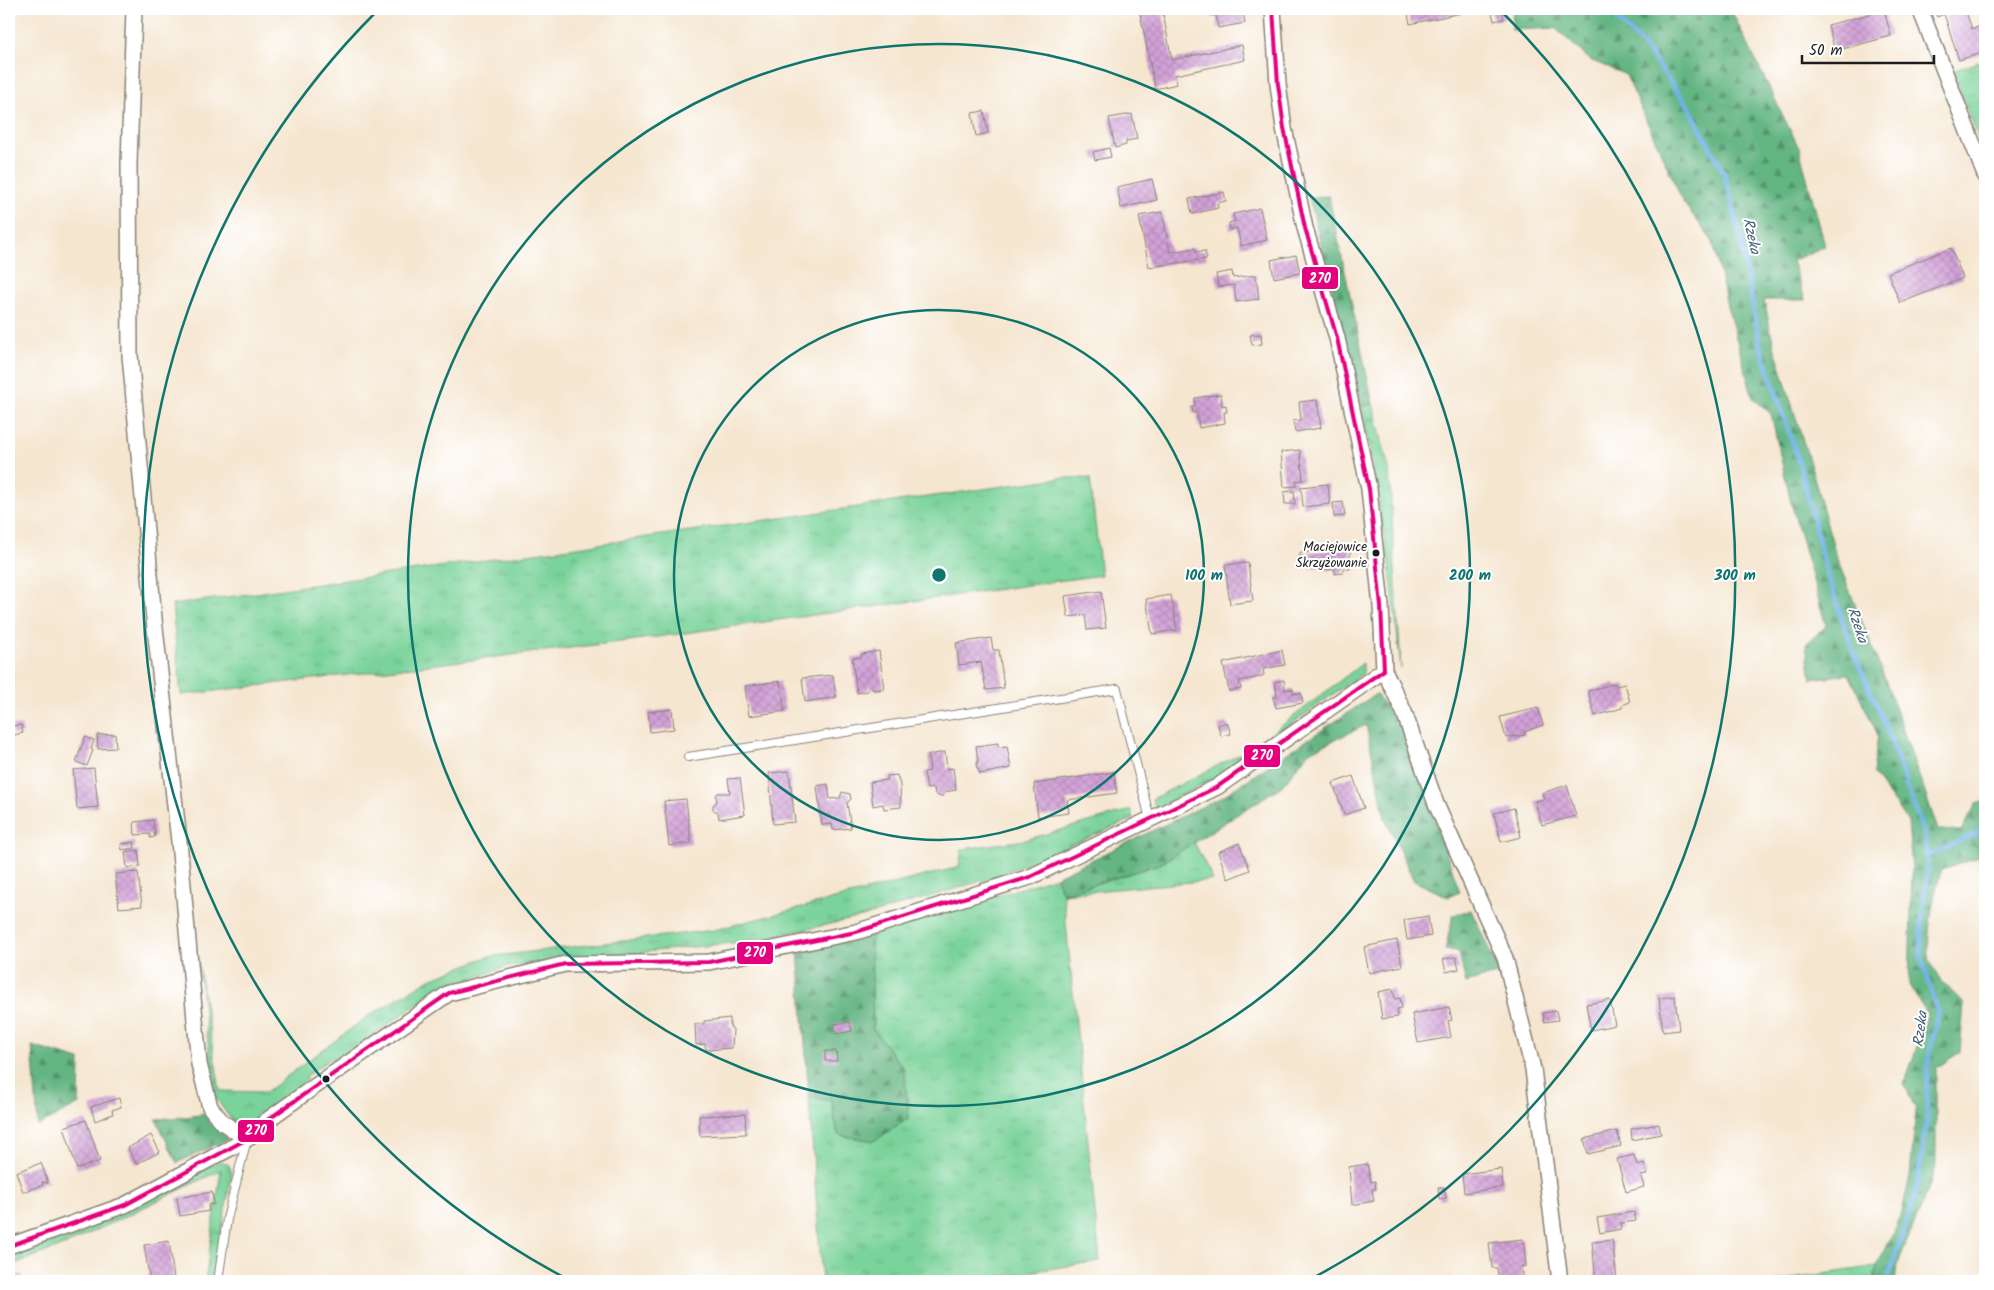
<svg xmlns="http://www.w3.org/2000/svg" width="1994" height="1290" viewBox="0 0 1994 1290" font-family="Kalam,sans-serif">
	<style>
		.grass { fill: url(#grass-tufts); stroke: #4b785b }
		.forest { fill: url(#forest-firs); stroke: #40684f }
		.lines { fill: none; stroke-linecap: round; stroke-linejoin: round }
		.stream { stroke: #70b2e5; stroke-width: 5 }
		.building { fill: url(#building-cross-hatch) }
		.lane-casing { stroke: #888176; stroke-width: 10 }
		.street-casing { stroke: #888176; stroke-width: 18 }
		.lane { stroke: #fff; stroke-width: 8 }
		.street { stroke: #fff; stroke-width: 15 }
		.bus-1-casing { stroke: #fff; stroke-width: 8 }
		.bus-1 { stroke: #e5007d; stroke-width: 4 }
		.ring { fill: none; stroke: #0f766e; stroke-width: 2.5 }
		.bus-dot { fill: #1c1c1c; stroke: #fff; stroke-width: 2 }
		.labels { text-anchor: middle; stroke-width: 4; stroke-linejoin: round; paint-order: stroke }
		.bus-label { font-size: 13px; fill: #1c1c1c; stroke: #fff; text-anchor: end }
		.water-label { font-size: 15px; font-style: italic; fill: #426076; stroke: #fff }
		.centre { fill: #0f766e; stroke: #fff; stroke-width: 2.5 }
		.ring-label { font-size: 15px; text-anchor: middle; font-weight: bold; fill: #0f766e; stroke: #fff; stroke-width: 4; stroke-linejoin: round; paint-order: stroke }
		.line-badge { stroke: #fff; stroke-width: 2 }
		.badge-label { font-size: 14px; text-anchor: middle; font-weight: bold; fill: #fff }
	</style>
	<defs>
		<pattern id="grass-tufts" width="24" height="20" patternUnits="userSpaceOnUse" patternTransform="scale(1.25)"><rect width="24" height="20" fill="#7ad39a"/><path d="M3 7l-1-3M5 7V3M7 7l1-3M15 17l-1-3M17 17v-4M19 17l1-3" fill="none" stroke="#69b584"/></pattern>
		<pattern id="forest-firs" width="22" height="20" patternUnits="userSpaceOnUse" patternTransform="scale(1.25)"><rect width="22" height="20" fill="#63b582"/><path d="M5 1l3.5 6h-7zM16 11l3.5 6h-7z" fill="#51926a"/></pattern>
		<pattern id="building-cross-hatch" width="8" height="8" patternUnits="userSpaceOnUse" patternTransform="scale(1.25)"><rect width="8" height="8" fill="#d2a1d7"/><path d="M0 0l8 8M0 8l8-8" fill="none" stroke="#b48ab8"/></pattern>
	</defs>
	<rect width="100%" height="100%" fill="#fff"/>
	<filter id="ink" filterUnits="userSpaceOnUse"><feTurbulence type="fractalNoise" baseFrequency=".02" numOctaves="2"/><feDisplacementMap in="SourceGraphic" scale="10" xChannelSelector="R" yChannelSelector="G"/><feConvolveMatrix kernelMatrix="1 2 1 2 8 2 1 2 1" color-interpolation-filters="sRGB"/></filter>
	<filter id="wash" filterUnits="userSpaceOnUse"><feTurbulence type="fractalNoise" baseFrequency=".0096" numOctaves="4" result="noise"/><feDisplacementMap in="SourceGraphic" scale="20" xChannelSelector="R" yChannelSelector="G"/><feGaussianBlur stdDeviation="1.12" result="paint"/><feColorMatrix in="noise" values="0 0 0 0 0 0 0 0 0 0 0 0 0 0 0 0 0 1.4 0 .05"/><feComposite in="paint" operator="in"/></filter>
	<g filter="url(#wash)">
		<rect width="100%" height="100%" fill="#f5e6d0"/>
		<path class="grass" d="M1985 60V151L1984 152 1952 71Z
			M1373 404 1389 469 1401 668 1389 562 1362 406Z
			M1060 478H1090L1101 575 628 641 181 695 172 605Z
			M1363 663V673L1217 777 1156 808 1152 799 1254 747Z
			M1131 810 1133 819 995 877 862 917 752 941 509 966 454 985 416 1005 334 1062 331 1058 306 1076 307 1080 250 1122 232 1121 215 1097 197 955 220 1091 266 1092 367 1017 430 979 487 957 714 930 959 867 962 849 1025 840Z
			M1194 842 1213 880 1063 894 1100 1261 971 1281H822L809 1098 831 1100 838 1135 874 1141 904 1069 873 1029 871 935 1056 877 1063 894 1160 864Z
			M221 1161 229 1165 232 1173 212 1281H205L221 1170 70 1243 9 1266V1254Z
			M1877 1266 1874 1281H1777Z"/>
		<path class="forest" d="M1513 9H1733L1731 10 1799 148 1825 246 1792 261 1805 300H1764L1774 346 1812 470 1837 559 1888 687 1938 830 1961 831 1976 804 1985 801V855L1942 870C1934 890 1922 950 1933 969 1940 981 1954 993 1964 1004L1960 1052 1936 1068V1167L1919 1213 1897 1265 1895 1281H1874L1877 1266 1901 1216 1910 1176 1916 1110 1904 1084 1928 1016 1909 985 1912 869 1908 822 1873 773 1878 735 1849 674 1811 679 1806 644 1826 626 1790 499 1771 414 1753 398 1727 306 1713 242 1683 202 1626 75 1590 60 1555 28 1512 30Z
			M1329 196 1373 404 1362 406 1309 197Z
			M1376 694 1405 733 1460 892 1448 897 1414 881 1385 818 1366 725 1309 752 1282 786 1160 864 1063 894 1056 877 1220 798Z
			M1471 910 1500 973 1466 983 1458 951 1445 950 1453 915Z
			M871 935 873 1029 904 1069 909 1118 874 1141 838 1135 831 1100 809 1098 798 950Z
			M32 1046 80 1060 79 1104 38 1126Z
			M205 1114 210 1123 228 1139 177 1163 156 1119 186 1117Z"/>
		<g class="lines">
			<path class="stream" d="M1606 9 1643 45 1689 107 1725 175 1741 241 1760 345 1800 465 1826 570 1854 654 1884 722 1925 837 1928 870 1922 912 1921 957 1938 1012 1927 1068V1120L1916 1192 1887 1281
				M1927 856 1985 829"/>
		</g>
		<g id="blocks">
			<path class="building" d="M1162 9 1172 60 1242 45 1245 60 1175 75 1177 84 1155 89 1140 13Z
				M1210 9H1248V10L1243 11 1245 23 1218 28 1216 15 1211 16Z
				M1407 9H1460L1461 13 1410 24Z
				M1491 9H1502L1504 19 1494 21Z
				M1934 9H1965L1972 29 1985 25V52L1959 60 1944 14 1937 17Z
				M1884 10 1891 36 1835 51 1828 25Z
				M984 111 988 133 976 136 972 113Z
				M1132 114 1137 139 1126 141V145L1115 148 1109 118Z
				M1109 148 1111 157 1095 160 1093 152Z
				M1152 179 1157 200 1121 208 1117 187Z
				M1224 192 1226 201 1217 203 1218 208 1192 214 1189 199Z
				M1260 208 1267 240 1241 246 1237 228 1230 230 1229 223 1235 221 1233 214Z
				M1162 212 1170 252 1195 248 1196 252 1205 251 1207 259 1149 267 1139 216Z
				M1951 248 1963 278 1900 303 1888 273Z
				M1296 255 1300 273 1274 278 1271 260Z
				M1232 271 1233 278 1256 275 1259 299 1236 302 1234 285 1218 287 1216 274Z
				M1261 334 1262 344 1252 345 1250 335Z
				M1221 394 1222 406 1226 405 1227 412H1224L1225 423 1199 428 1197 413H1193L1192 407 1195 406V398Z
				M1317 400 1321 428 1295 432 1293 421 1301 420 1299 402Z
				M1300 450 1303 480 1296 481 1297 486 1284 487 1281 452Z
				M1328 484 1330 504 1303 507 1301 487Z
				M1294 491 1295 504H1285L1284 492Z
				M1343 502 1345 516 1334 517 1333 503Z
				M1350 548V569H1343V573L1335 574V569L1325 570V567L1301 568 1300 553Z
				M1248 563 1253 601 1230 604 1225 565Z
				M1101 591 1106 628 1087 630 1085 615 1068 617 1065 596Z
				M1171 595 1177 630 1152 634 1146 599Z
				M991 638 993 650H999L1004 688 986 690 981 662 959 665 956 643Z
				M1282 650 1285 665 1263 669 1264 675 1260 677 1239 681 1241 689 1229 691 1223 663Z
				M879 651 884 689 873 690 872 687 868 688V691L857 693 852 658 862 657V654Z
				M833 675 836 697 805 702 802 678Z
				M1284 680 1285 690 1293 689V694L1301 693 1303 703 1276 708 1273 697H1277L1275 682Z
				M780 681 785 711 749 716 745 686Z
				M1615 683 1616 686 1625 684 1630 702 1622 705V708L1595 716 1588 691Z
				M1538 708 1543 725 1524 732 1525 735 1506 738 1500 717Z
				M672 709 674 729 650 732 648 712Z
				M1227 722 1231 734 1221 736 1218 725Z
				M21 725 23 733 13 735 12 726Z
				M115 734 116 748 98 749 97 735Z
				M85 737 94 740 91 749 93 750 87 766 76 762Z
				M998 743V747L1007 746 1011 768 980 774 976 765 978 762 976 746Z
				M945 752 947 769 953 768 956 790 945 792 943 796H938L935 794 934 788 927 789 924 772 930 771 928 755Z
				M94 768 98 807 77 809 73 770Z
				M789 771 795 822 773 824 769 773Z
				M1114 772 1117 793 1067 800 1069 813 1038 817 1034 784Z
				M897 775 900 785 901 807 884 809 883 804 873 806 870 782 888 780 887 776Z
				M1353 776 1364 808 1344 815 1333 783Z
				M740 778 745 815 719 819 718 812 713 810V805L717 802 716 795 718 793H730L728 779Z
				M828 784 830 799 840 798 842 792 850 794 851 799 847 803 851 828 833 830 832 824 822 825 817 786Z
				M1567 785 1576 816 1542 825 1535 801 1544 799 1542 793Z
				M686 799 691 843 669 846 664 801Z
				M1514 808 1521 837 1501 842 1494 813Z
				M153 820 155 837 150 838V834L135 835 134 822Z
				M134 842 135 848 122 850 121 844Z
				M1239 843 1250 870 1228 879 1218 852Z
				M138 850 140 866 127 868 125 852Z
				M138 872 142 906 119 908 115 874Z
				M1428 916 1431 936 1407 940 1404 920Z
				M1397 940 1402 966 1369 973 1364 947Z
				M1456 957 1459 969 1446 972 1443 959Z
				M1393 989 1395 999 1400 998 1402 1008 1397 1009 1398 1017 1382 1019 1378 992Z
				M1675 996 1679 1030 1663 1032 1659 998Z
				M1610 1000 1615 1025 1591 1030 1586 1004Z
				M1449 1007 1452 1020 1448 1021 1451 1037 1418 1043 1412 1014Z
				M1556 1011 1558 1020 1544 1022 1543 1013Z
				M730 1018V1027L733 1029 732 1048 706 1050 705 1044 696 1045 695 1024H704V1021Z
				M850 1022 852 1031 836 1034 834 1024Z
				M825 1051H836L837 1061H825Z
				M119 1098 121 1107 112 1110 113 1114 95 1121 91 1107Z
				M745 1114 746 1134 700 1136 699 1116Z
				M86 1120 100 1161 77 1169 64 1127Z
				M1659 1124 1661 1134 1632 1140 1631 1129Z
				M1617 1131 1621 1146 1588 1154 1584 1139Z
				M151 1135 160 1152 136 1164 128 1148Z
				M1634 1155 1637 1165 1644 1163 1647 1175 1641 1176 1644 1187 1626 1192 1617 1159Z
				M41 1163 48 1183 42 1182 43 1185 23 1192 16 1172Z
				M1367 1164 1371 1182 1375 1181 1376 1189H1372L1374 1201 1352 1205 1349 1167Z
				M1501 1169 1503 1187 1464 1193 1462 1174Z
				M1438 1187H1444L1446 1198 1439 1199Z
				M212 1192 214 1204 208 1205 209 1211 180 1216 177 1198Z
				M1634 1212 1636 1221 1620 1223 1621 1229 1600 1233 1597 1218Z
				M1523 1239 1526 1266 1521 1267 1523 1281H1499L1497 1268H1492L1489 1243Z
				M1612 1240 1617 1279 1596 1281 1592 1242Z
				M169 1241 174 1279 150 1281 144 1245Z
				M22 1274 24 1281H9V1277Z
				M1452 1278V1281H1434V1280Z"/>
		</g>
	</g>
	<g filter="url(#ink)">
		<use href="#blocks" fill-opacity="0" stroke="#888176" stroke-width="1"/>
		<g class="lines">
			<defs>
				<path id="lane" d="M688 757 1117 689 1150 819
					M218 1281 227 1219 247 1139"/>
				<path id="street" d="M134 9 129 163 130 355 154 619 179 841 199 1064 210 1107 222 1122 247 1139
					M1273 9 1278 84 1284 128 1305 228 1337 338 1369 489 1381 606 1384 670 1404 712 1436 804 1505 958 1533 1069 1560 1281
					M1920 9 1985 175
					M9 1246 125 1205 247 1139 266 1121 301 1096 449 993 565 964 709 962 856 932 1030 877 1217 787 1384 670"/>
			</defs>
			<use href="#lane" class="lane-casing"/>
			<use href="#street" class="street-casing"/>
			<use href="#lane" class="lane"/>
			<use href="#street" class="street"/>
			<defs>
				<path id="bus-1" d="M9 1246 125 1205 247 1139 266 1121 449 993 565 964 709 962 856 932 1030 877 1217 787 1384 670 1381 606 1369 489 1337 338 1305 228 1284 128 1278 84 1273 9"/>
			</defs>
			<use href="#bus-1" class="bus-1-casing"/>
			<use href="#bus-1" class="bus-1"/>
		</g>
	</g>
	<g class="ring">
		<circle cx="939" cy="575" r="265"/>
		<circle cx="939" cy="575" r="531"/>
		<path d="M571 1281A796 796 0 0 1 376 12M1502 12A796 796 0 0 1 1307 1281"/>
	</g>
	<g class="bus-dot">
		<circle cx="1376" cy="553" r="4.5"/>
		<circle cx="326" cy="1079" r="4.5"/>
	</g>
	<g class="labels">
		<g class="bus-label">
			<text x="1367" y="551">Maciejowice<tspan x="1367" dy="16">Skrzyżowanie</tspan></text>
		</g>
		<g class="water-label">
			<text transform="translate(1752 236) rotate(78)" y="5">Rzeka</text>
			<text transform="translate(1858 625) rotate(72)" y="5">Rzeka</text>
			<text transform="translate(1920 1029) rotate(-83)" y="5">Rzeka</text>
		</g>
	</g>
	<circle cx="939" cy="575" r="8" class="centre"/>
	<g class="ring-label">
		<text x="1204" y="580">100 m</text>
		<text x="1470" y="580">200 m</text>
		<text x="1735" y="580">300 m</text>
	</g>
	<g class="line-badge">
		<rect x="1301" y="266" width="38" height="24" rx="5" fill="#e5007d"/>
		<rect x="1243" y="744" width="38" height="24" rx="5" fill="#e5007d"/>
		<rect x="736" y="941" width="38" height="24" rx="5" fill="#e5007d"/>
		<rect x="237" y="1119" width="38" height="24" rx="5" fill="#e5007d"/>
	</g>
	<g class="badge-label">
		<text x="1320" y="283">270</text>
		<text x="1262" y="760">270</text>
		<text x="755" y="957">270</text>
		<text x="256" y="1135">270</text>
	</g>
	<rect width="1994" height="1290" fill="none" stroke="#fff" stroke-width="30"/>
	<path d="M1802 55v8h132v-8" fill="none" stroke="#1c1c1c" stroke-width="2.5"/>
	<text x="1809" y="55" font-size="15" fill="#1c1c1c" stroke="#ffffff" stroke-width="4" paint-order="stroke">50 m</text>
</svg>
